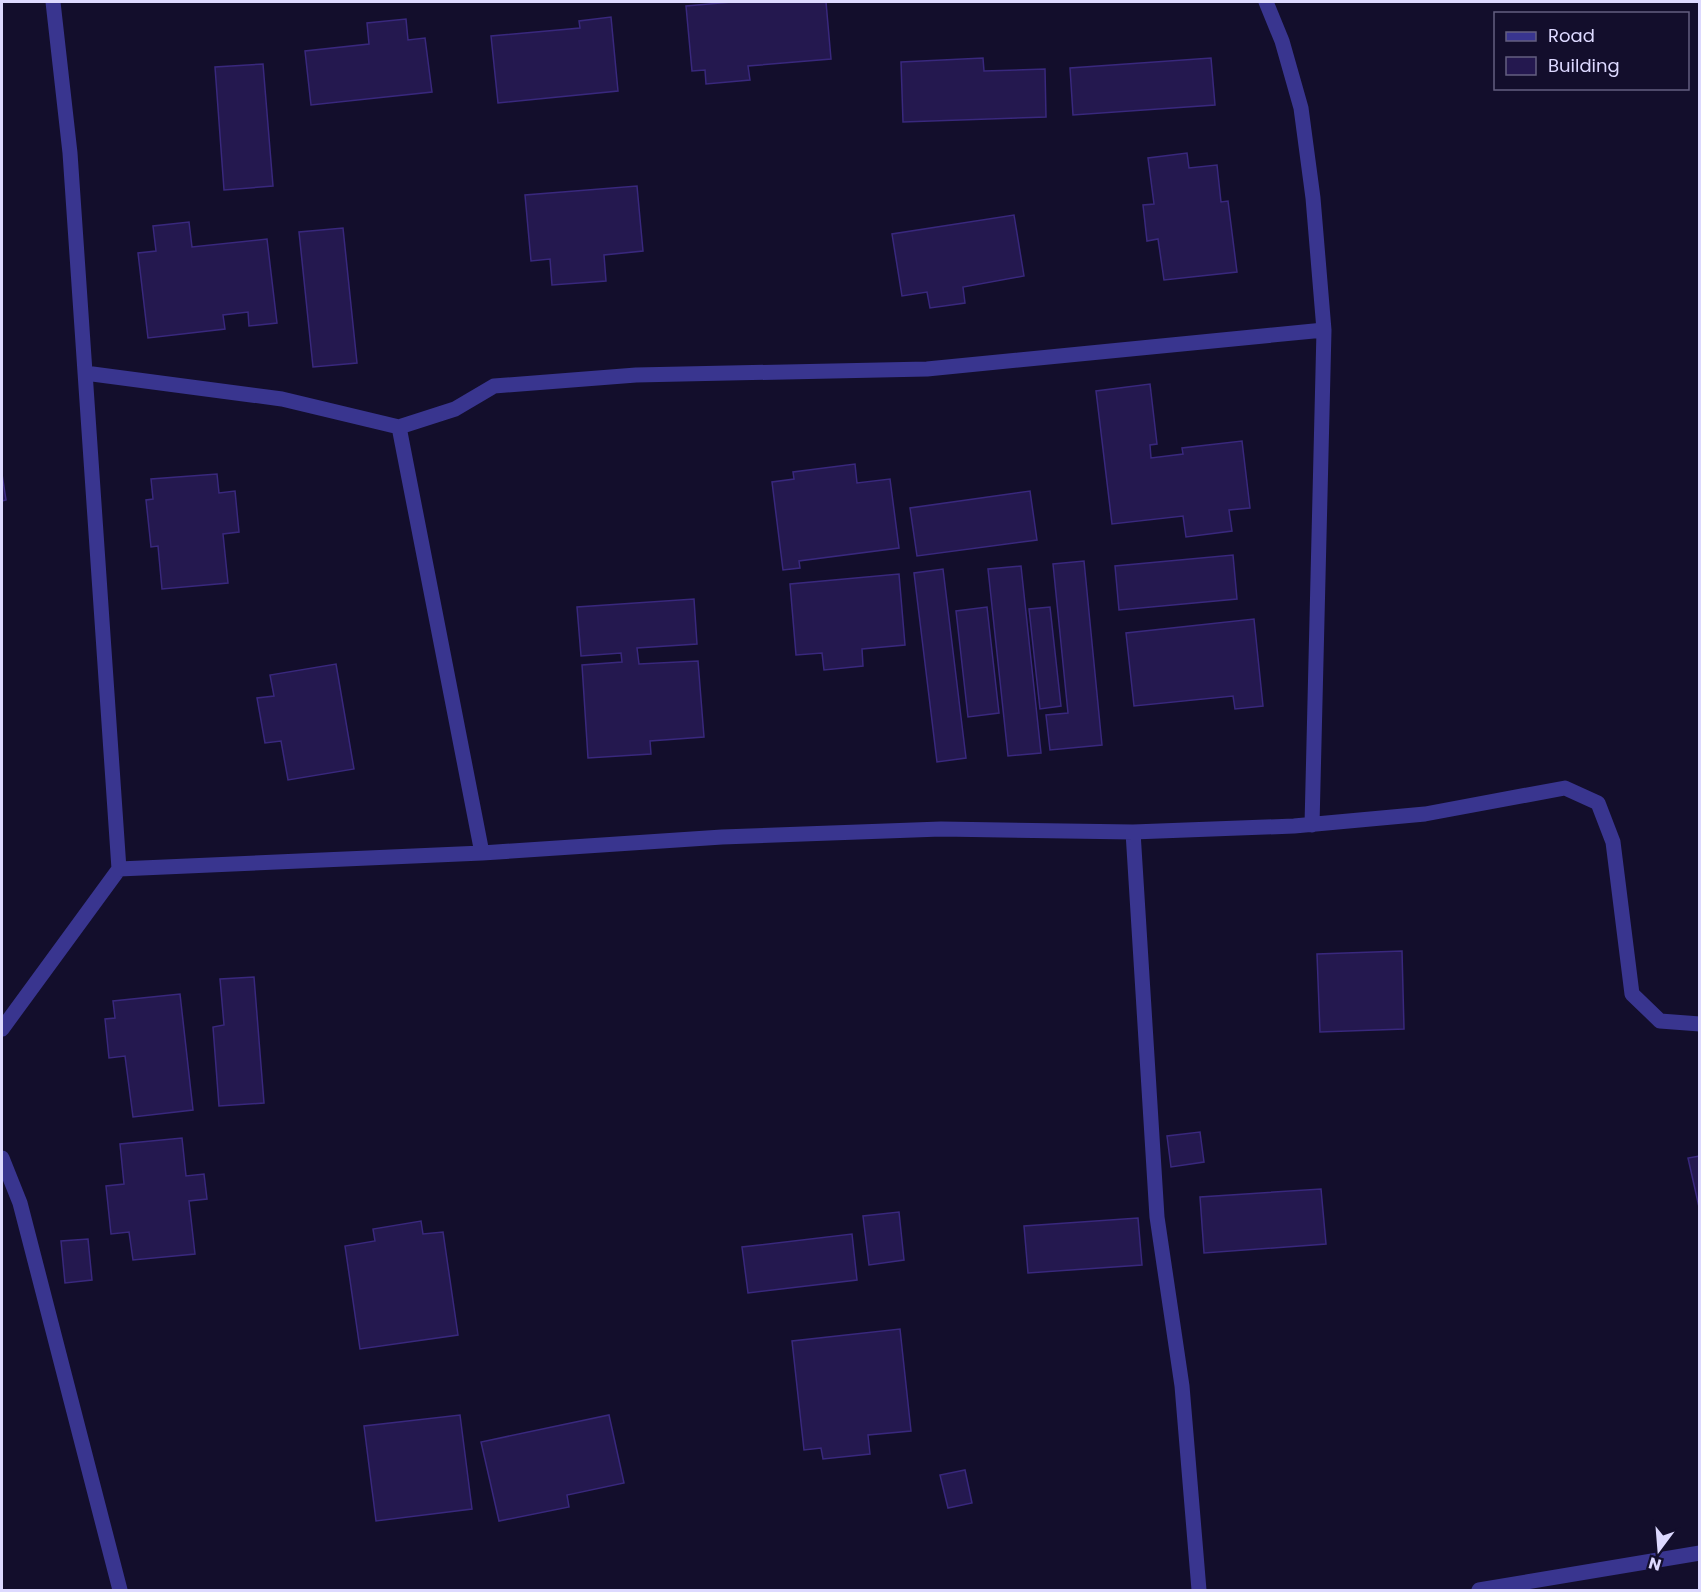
<svg xmlns="http://www.w3.org/2000/svg" width="1701" height="1592" viewBox="0 0 1701 1592" font-family="Poppins,sans-serif">
	<style>
		.building { fill: #24184f; stroke: #39287d; stroke-width: 1.5 }
		.lines { fill: none; stroke-linecap: round; stroke-linejoin: round }
		.minor { stroke: #39358f; stroke-width: 15 }
	</style>
	<rect width="100%" height="100%" fill="#130e2c"/>
	<path class="building" d="M732 2H826L831 59 748 66 750 80 706 84 705 70 692 71 686 6Z
		M611 17 618 91 498 103 491 36 580 28 579 21Z
		M406 19 408 40 425 38 432 92 311 105 305 51 369 44 367 23Z
		M983 58 984 71 1045 69 1046 117 903 122 901 62Z
		M1211 58 1215 105 1073 115 1070 68Z
		M263 64 273 186 224 190 215 67Z
		M1187 153 1189 168 1217 165 1221 202 1228 201 1237 272 1164 280 1158 239 1147 241 1143 205 1154 204 1148 158Z
		M637 186 643 251 604 255 606 281 552 285 550 259 531 261 525 195Z
		M1014 215 1024 276 963 287 965 303 930 308 927 292 902 296 892 234Z
		M189 222 192 247 267 239 277 323 249 326 248 312 223 315 225 329 148 338 138 253 156 251 153 226Z
		M343 228 357 363 313 367 299 232Z
		M1150 384 1157 444 1150 445 1151 458 1183 454 1182 448 1242 441 1250 508 1229 510 1232 531 1186 537 1183 516 1112 524 1096 391Z
		M855 464 857 483 890 479 899 548 799 561 800 568 783 570 772 482 794 479 793 472Z
		M2 474 6 500 2 501Z
		M217 474 219 493 235 491 239 532 223 534 228 583 162 589 158 546 151 547 146 500 153 499 151 479Z
		M1030 491 1037 540 917 556 910 508Z
		M1233 555 1237 599 1119 610 1115 566Z
		M1084 561 1102 745 1050 750 1046 715 1068 713 1053 564Z
		M1021 566 1041 753 1008 756 988 569Z
		M943 569 966 758 937 762 914 573Z
		M899 574 905 645 862 649 863 666 824 670 822 653 796 655 790 584Z
		M694 599 697 644 637 648 639 664 698 661 704 737 650 741 651 754 588 758 582 665 622 662 621 653 581 656 577 607Z
		M987 607 999 713 968 717 956 611Z
		M1050 607 1061 706 1040 709 1029 609Z
		M1254 619 1263 706 1235 709 1233 696 1134 706 1126 633Z
		M336 664 354 769 288 780 281 741 265 743 257 698 274 696 270 675Z
		M1402 951 1404 1029 1320 1032 1317 954Z
		M254 977 264 1103 219 1106 213 1027 224 1025 220 979Z
		M180 994 193 1110 133 1117 125 1056 109 1058 105 1019 115 1018 113 1001Z
		M1200 1132 1204 1162 1171 1167 1167 1136Z
		M182 1138 186 1176 204 1174 207 1199 189 1201 195 1254 133 1260 129 1232 111 1234 106 1186 124 1184 120 1144Z
		M1700 1156V1207H1699L1688 1158Z
		M1321 1189 1326 1244 1204 1253 1200 1197Z
		M899 1212 904 1260 869 1265 863 1216Z
		M1138 1218 1142 1265 1028 1273 1024 1226Z
		M421 1221 423 1234 443 1232 458 1335 360 1349 345 1246 375 1241 373 1229Z
		M852 1234 857 1280 748 1293 742 1247Z
		M88 1239 92 1280 65 1283 61 1241Z
		M900 1329 911 1431 868 1435 870 1454 823 1459 821 1448 804 1450 792 1341Z
		M460 1415 472 1509 376 1521 364 1426Z
		M609 1415 624 1483 567 1495 569 1507 499 1521 481 1442Z
		M965 1470 972 1503 948 1508 940 1475Z"/>
	<g class="lines">
		<path class="minor" d="M1266 2 1282 41 1301 108 1313 198 1324 330 1312 825
			M85 373 282 399 399 427 455 409 494 386 636 375 927 369 1324 330
			M399 427 482 853
			M1133 832 1157 1217 1182 1386 1199 1590
			M119 869 482 853 722 837 941 829 1133 832 1294 826 1425 814 1565 788 1598 803 1613 842 1632 994 1660 1021 1700 1024
			M2 1029 119 869 70 153 53 2
			M2 1158 20 1203 120 1590
			M1479 1590 1700 1553"/>
	</g>
	<rect width="1701" height="1592" fill="none" stroke="#ddd9ff" stroke-width="6"/>
	<rect x="1494" y="12" width="195" height="78" fill="#130e2c" stroke="#645f80" stroke-width="1.5"/>
	<rect x="1506" y="32" width="30" height="9" fill="#39358f" stroke="#645f80" stroke-width="1.5"/>
	<text x="1548" y="42" font-size="18" fill="#ddd9ff">Road</text>
	<rect x="1506" y="57" width="30" height="18" fill="#24184f" stroke="#645f80" stroke-width="1.5"/>
	<text x="1548" y="72" font-size="18" fill="#ddd9ff">Building</text>
	<g transform="translate(1659 1550) rotate(196)" stroke="#130e2c" stroke-width="4.5" paint-order="stroke">
	<path d="M0-4.5L10 22L0 15L-10 22Z" fill="#ddd9ff"/>
	<text y="-9" font-size="16" font-weight="bold" text-anchor="middle" fill="#ddd9ff">N</text>
	</g>
</svg>
